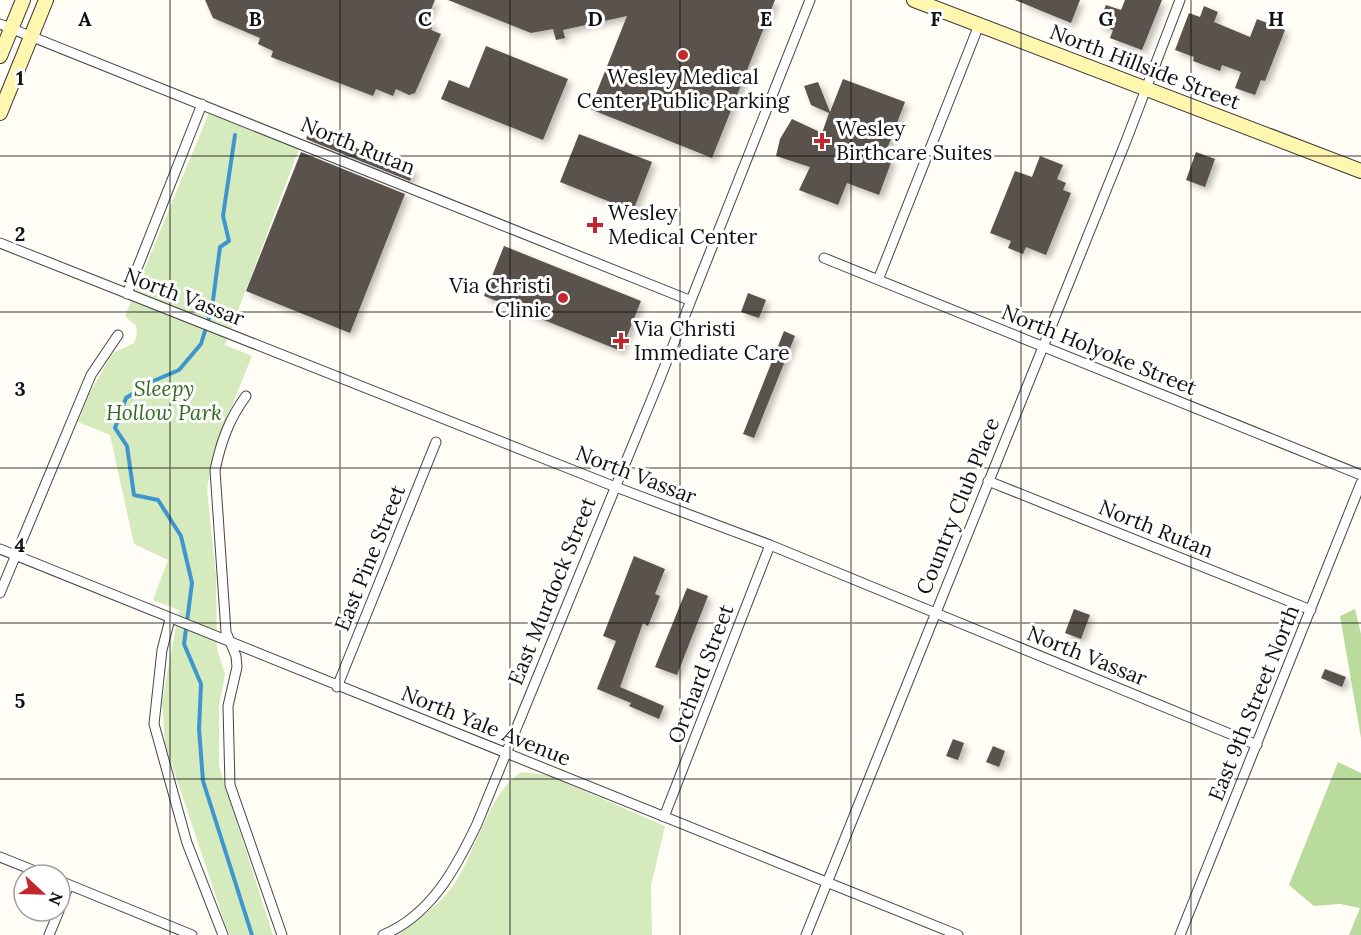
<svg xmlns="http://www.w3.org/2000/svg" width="1361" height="935" viewBox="0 0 1361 935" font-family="Lora,serif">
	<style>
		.green { fill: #d5ebbd }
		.forest { fill: #b9dc9c }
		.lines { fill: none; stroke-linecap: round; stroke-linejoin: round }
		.stream { stroke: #3f96cf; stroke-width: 4 }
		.building { fill: #5a524d; filter: url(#shadow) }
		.minor-casing { stroke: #444; stroke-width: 11 }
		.secondary-casing { stroke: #333; stroke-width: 16 }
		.minor { stroke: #fff; stroke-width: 9 }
		.secondary { stroke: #fff6b0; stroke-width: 14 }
		.grid { fill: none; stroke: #111; stroke-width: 1.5; stroke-opacity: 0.55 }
		.poi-dot { fill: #c4262e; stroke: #fff; stroke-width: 2 }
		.labels { text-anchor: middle; stroke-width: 6; stroke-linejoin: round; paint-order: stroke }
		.street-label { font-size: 21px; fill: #111; stroke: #fff }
		.poi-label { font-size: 21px; fill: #111; stroke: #fff; text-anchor: start }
		.park-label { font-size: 21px; font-style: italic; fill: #2f6b1f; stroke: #fff }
		.grid-label { font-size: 20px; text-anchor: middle; font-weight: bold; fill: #111; stroke: #fff; stroke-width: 6; stroke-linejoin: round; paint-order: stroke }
	</style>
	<defs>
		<filter id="shadow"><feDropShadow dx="4" dy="4" stdDeviation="3" flood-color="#0004"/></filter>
	</defs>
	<rect width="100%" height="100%" fill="#fffdf5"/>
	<path class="green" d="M209 113 299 149 225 345 252 356 213 453 207 490 216 575 217 649 225 674 219 707V767L273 935H230L226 927 165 744 162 702 179 610 153 600 168 560 134 544 110 435 78 422 90 392 113 353 134 343 137 334 136 326 125 316Z
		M522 772 548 775 665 826 651 886 652 935H397C417 920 438 907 453 886 476 853 489 790 522 772Z"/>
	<path class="forest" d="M1355 609 1361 634V738L1340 616Z
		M1338 762 1361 773V935H1349L1360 908 1340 904 1314 906 1289 885Z"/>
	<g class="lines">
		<path class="stream" d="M235 135 223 216 229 241 220 247 212 308 201 344 179 370 151 382 126 398 115 428 127 446 134 495 158 500 181 536 192 583 184 644 201 684 199 729 203 781 252 935"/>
	</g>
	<path class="building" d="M205 0H435L426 21 433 24 431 30 441 34 415 93 409 95 396 89 393 96 376 89 373 96 271 57 273 51 258 44 260 38 213 18Z
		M448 0H775L712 158 590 109 627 16 563 30 565 38 556 40 553 29 531 33Z
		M1015 0H1080L1071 23Z
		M1125 0H1162L1142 50 1110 38 1113 30 1098 24 1106 5 1121 10Z
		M1204 6 1218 12 1214 22 1250 37 1257 19 1285 30 1265 81 1261 80 1255 95 1235 88 1241 72 1222 65 1220 71 1193 61 1194 57 1175 50 1189 13 1200 17Z
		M486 46 568 79 543 140 441 99 449 80 469 88Z
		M843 79 905 102 884 157 892 160 879 195 847 183 838 205 799 190 810 167 776 156 780 139 792 119 822 133 829 113 811 105 804 86 818 82 830 112Z
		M310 130 414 171 410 181 306 139Z
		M579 134 652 162 633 211 560 182Z
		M301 152 405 194 350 333 246 291Z
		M1196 152 1215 159 1205 187 1186 180Z
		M1040 156 1063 165 1057 179 1066 183 1063 190 1071 193 1046 255 1026 247 1023 254 1008 248 1011 241 990 233 1015 171 1032 177Z
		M504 246 641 301 621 351 484 296Z
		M748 293 766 300 759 318 741 312Z
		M784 331 795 336 754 438 743 434Z
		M634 556 665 569 655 594 660 596 648 626 643 623 620 687 664 706 659 719 629 706 631 703 597 689 616 641 603 636Z
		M687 588 708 596 677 675 655 667Z
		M1074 609 1090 615 1081 639 1065 633Z
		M1325 669 1346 677 1342 687 1321 678Z
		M953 739 964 743 958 760 946 756Z
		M993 746 1005 751 999 767 986 762Z"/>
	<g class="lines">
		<defs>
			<path id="minor" d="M0 24 689 300
				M0 243 613 486 770 545 1257 745
				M824 258 1361 475
				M878 280 979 25
				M127 294 202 104
				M246 396C229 419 221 442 215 470L226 632 236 656 237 667 228 706 230 785 282 935
				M988 481 1311 610
				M0 549 958 935
				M0 593 91 375 118 335
				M170 619 162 650 154 724 187 843 223 935
				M337 687 436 442
				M664 817 770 545
				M0 857 45 875
				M60 881 192 935
				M60 907 69 885
				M49 935 59 911
				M383 935C431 915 456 868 477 824L657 386 810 0
				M806 935 1126 141 1180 0
				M1180 935 1361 483"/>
			<path id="secondary" d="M914 0 1361 171
				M0 56 23 0
				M0 113 46 0"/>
		</defs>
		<use href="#minor" class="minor-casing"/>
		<use href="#secondary" class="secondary-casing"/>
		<use href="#minor" class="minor"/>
		<use href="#secondary" class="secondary"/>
	</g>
	<path class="grid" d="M170 0V935M340 0V935M510 0V935M680 0V935M851 0V935M1021 0V935M1191 0V935M0 156H1361M0 312H1361M0 468H1361M0 623H1361M0 779H1361"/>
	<g class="poi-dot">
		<circle cx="683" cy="55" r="6"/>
		<path d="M819 132h6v6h6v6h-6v6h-6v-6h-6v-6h6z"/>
		<path d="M592 216h6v6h6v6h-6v6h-6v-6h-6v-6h6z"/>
		<circle cx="563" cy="298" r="6"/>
		<path d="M618 332h6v6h6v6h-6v6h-6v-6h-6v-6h6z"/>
	</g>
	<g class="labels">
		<g class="street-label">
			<text transform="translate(1145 67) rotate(21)" y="7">North Hillside Street</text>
			<text transform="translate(358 146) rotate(22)" y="7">North Rutan</text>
			<text transform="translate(184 297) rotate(21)" y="7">North Vassar</text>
			<text transform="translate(1099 350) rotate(22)" y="7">North Holyoke Street</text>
			<text transform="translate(636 475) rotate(21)" y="7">North Vassar</text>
			<text transform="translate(958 506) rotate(-68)" y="7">Country Club Place</text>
			<text transform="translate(1156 529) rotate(22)" y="7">North Rutan</text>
			<text transform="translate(370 558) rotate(-68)" y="7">East Pine Street</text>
			<text transform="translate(552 591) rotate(-68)" y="7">East Murdock Street</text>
			<text transform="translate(1087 656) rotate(22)" y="7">North Vassar</text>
			<text transform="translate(701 674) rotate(-69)" y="7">Orchard Street</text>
			<text transform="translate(1254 703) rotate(-68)" y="7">East 9th Street North</text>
			<text transform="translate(486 726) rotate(22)" y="7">North Yale Avenue</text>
		</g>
		<g class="poi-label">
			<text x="683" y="84" text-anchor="middle">Wesley Medical<tspan x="683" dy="24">Center Public Parking</tspan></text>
			<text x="836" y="136">Wesley<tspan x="836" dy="24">Birthcare Suites</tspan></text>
			<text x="608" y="220">Wesley<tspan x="608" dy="24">Medical Center</tspan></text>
			<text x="551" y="293" text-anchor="end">Via Christi<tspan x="551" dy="24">Clinic</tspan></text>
			<text x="634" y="336">Via Christi<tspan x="634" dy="24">Immediate Care</tspan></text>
		</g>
		<g class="park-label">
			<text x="164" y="396">Sleepy<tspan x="164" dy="24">Hollow Park</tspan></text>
		</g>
	</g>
	<g class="grid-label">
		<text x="85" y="26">A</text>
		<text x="255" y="26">B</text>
		<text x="425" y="26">C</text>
		<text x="595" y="26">D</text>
		<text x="766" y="26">E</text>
		<text x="936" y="26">F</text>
		<text x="1106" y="26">G</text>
		<text x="1276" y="26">H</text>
		<text x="20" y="85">1</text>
		<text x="20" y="241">2</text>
		<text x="20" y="396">3</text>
		<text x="20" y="552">4</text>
		<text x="20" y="708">5</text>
	</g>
	<g transform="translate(42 893) rotate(112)"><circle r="28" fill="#ffffff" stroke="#a0a0a0" stroke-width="1.5"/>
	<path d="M0-4.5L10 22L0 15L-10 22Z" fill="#c4262e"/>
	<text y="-9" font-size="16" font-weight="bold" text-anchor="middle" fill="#111111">N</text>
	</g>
</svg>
